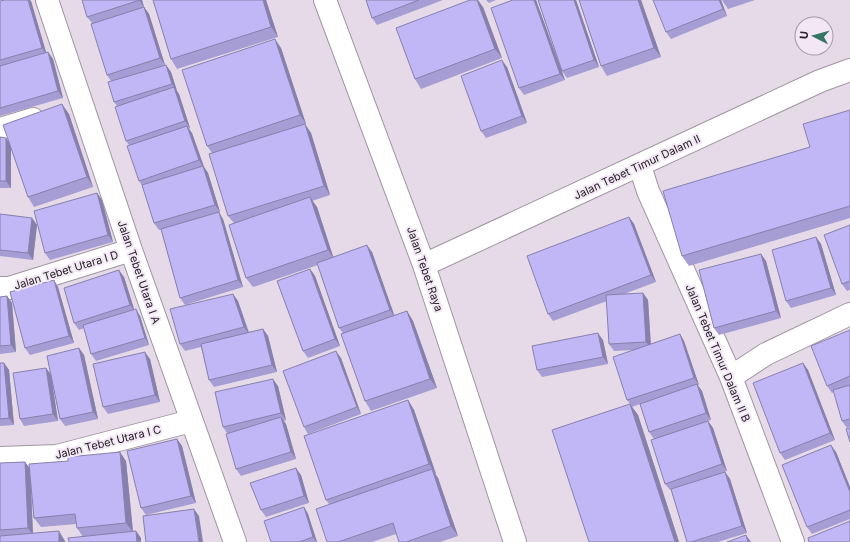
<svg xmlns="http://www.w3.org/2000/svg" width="850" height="542" viewBox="0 0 850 542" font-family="Inter,sans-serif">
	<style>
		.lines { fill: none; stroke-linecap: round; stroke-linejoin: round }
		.street-casing { stroke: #a095a2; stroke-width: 24 }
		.secondary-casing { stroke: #a095a2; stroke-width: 24 }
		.street { stroke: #fff; stroke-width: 22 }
		.secondary { stroke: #fff; stroke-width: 22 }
		.wall { fill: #a69dd4 }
		.shaded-wall { fill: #8780ac }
		.building { fill: #c1b7f6; stroke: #8780ac }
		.labels { text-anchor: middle; stroke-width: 4; stroke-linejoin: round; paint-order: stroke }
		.street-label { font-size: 11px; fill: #252126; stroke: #f3e7f5 }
	</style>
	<rect width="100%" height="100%" fill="#e6dae8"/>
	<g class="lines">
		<defs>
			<path id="street" d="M47 0 131 250 235 542
				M0 129 33 119
				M640 166 648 191 731 377 793 542
				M0 288H9L131 250
				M731 377 766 354 850 314
				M0 458 57 456 191 421"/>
			<path id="secondary" d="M325 0 424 265 515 542
				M424 265 820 81 850 70"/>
		</defs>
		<use href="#street" class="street-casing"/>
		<use href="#secondary" class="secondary-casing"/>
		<use href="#street" class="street"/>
		<use href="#secondary" class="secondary"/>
	</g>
	<path class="wall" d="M82 0H142L144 7 149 14 165 65H166L171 72 177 91 179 94 190 128 189 129 192 133 204 167 208 173 220 212 191 221 223 219 243 287 185 305 180 298 161 230H159L154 223 143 187 139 181 129 145 126 141 117 106 114 102 111 81 107 75 92 23 87 17Z
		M153 0H266L278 37 177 69 171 59Z
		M366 0H443L377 25 372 18Z
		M486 0H496L489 3Z
		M513 0H536L565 80 524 95 519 88Z
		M538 0H576L599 67 567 78 562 71Z
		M641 0 661 57 607 76 601 66Z
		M721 0 727 16 671 39 666 32Z
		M722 0H755L728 9Z
		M0 1H31L46 53 48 52 53 59 63 98 0 116Z
		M483 7 502 58 421 89 415 79Z
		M281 48 306 124 305 125 311 133 330 195 312 201 317 207 333 257 372 252 394 316 407 311 413 321 437 388 371 411 365 401 343 333 339 328 318 265 253 287 246 278 234 223 228 216 212 153 207 146Z
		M507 67 527 123 486 138 481 131Z
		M850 110V218L689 266 682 256 810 147Z
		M69 114 93 187 34 207 28 197 11 147V188H0V137L9 142Z
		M97 193 102 200 113 242 50 260 45 253Z
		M0 214 32 218 37 225 33 260 0 256Z
		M629 217 634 224 656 282 624 294 643 293 648 300 651 344 680 334 684 341 699 385H697L702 391 711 420 708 421 713 428 727 471 718 474 725 472 730 479 747 533 718 542H687L671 490H670L665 484 654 439 649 432 640 404 632 407 638 415 679 542H589L630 404 627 400 633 350 614 351 609 344 607 301 553 321 548 314Z
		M850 225V290L847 291 842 284Z
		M816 237 821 244 836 295 791 308 786 301Z
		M761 254 766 261 781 318 719 335 714 328Z
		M310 269 315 276 340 346 308 358 303 351Z
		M124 277 134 309 140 316 149 345 96 361 91 354 84 328 79 330 74 323Z
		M58 287 74 343 30 355 25 348Z
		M233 294 238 301 249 332 263 329 268 336 277 372 214 387 209 380 201 347 185 351 180 344Z
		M7 296 12 303 16 352 0 354V297Z
		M850 330V427L847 428 842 421 834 392 832 393 827 386Z
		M603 340 608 364 542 377 537 370Z
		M79 348 84 355 98 419 65 426 60 419 52 381 58 421 24 426 20 419 46 368 51 374Z
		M341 358 361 414 308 434 304 427Z
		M150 359 160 402 108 414 103 407Z
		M0 363H4L9 370 14 425 0 426Z
		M803 363 808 370 835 440 785 460 780 453Z
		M278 386 286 420 284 421 286 424 296 459 241 476 236 469 227 433 223 427Z
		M408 400 414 410 436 474H435L438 478 458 536 440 542H399L396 534 372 542H327L329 504 326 500Z
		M177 439 182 446 196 503 146 515 141 508Z
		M836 452 850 487V519L812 534 807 527Z
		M126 461 133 531H136L141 538V542H69L83 537 77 528 76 524 41 527 34 518 31 485 33 533 65 541 0 542V463L25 462 29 467Z
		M301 475 309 503 266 517 261 510Z
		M304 507 308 514 317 542H271Z"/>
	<path class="shaded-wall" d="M28 0H30L31 1 47 55 42 48Z
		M139 0H142L144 7 149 14 165 65 160 58 144 7Z
		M263 0H266L278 37 271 27Z
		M477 0H478L483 7 502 58 495 49Z
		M534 0H536L565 80 560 74Z
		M574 0H576L599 67 594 60Z
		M638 0H641L661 57 654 48Z
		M719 0H721L727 16 723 9Z
		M275 39 281 48 306 124 300 115Z
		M48 52 53 59 63 98 58 91Z
		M502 60 507 67 527 123 522 116Z
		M166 65 171 72 177 91 172 84Z
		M174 87 179 94 190 128 185 121Z
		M62 104 69 114 93 187 87 177Z
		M305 124 311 133 330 195 324 186Z
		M187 126 192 133 204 167 208 173 220 212 215 205 203 167 199 160Z
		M6 138 11 145V188L6 181Z
		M97 193 102 200 113 242 108 235Z
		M310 197 317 207 334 259 328 250Z
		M219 212 223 219 243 287 238 280Z
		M629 217 634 224 656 282 651 275Z
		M32 218 37 225 33 260 28 253Z
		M816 237 821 244 836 295 831 288Z
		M367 245 372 252 395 317 390 310Z
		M761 254 766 261 781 318 776 311Z
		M310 269 315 276 340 346 335 339Z
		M119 270 124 277 135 312 130 305Z
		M54 280 58 287 74 343 69 336Z
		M643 293 648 300 651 349 646 342Z
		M233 294 238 301 249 334 244 327Z
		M7 296 12 303 16 352 11 345Z
		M136 309 140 316 149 345 145 338Z
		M407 311 413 321 437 388 430 379Z
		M263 329 268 336 277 372 272 365Z
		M598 333 603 340 608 364 603 357Z
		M680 334 684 341 699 385 694 378Z
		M79 348 84 355 98 419 93 412Z
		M336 351 341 358 361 414 357 407Z
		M145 352 150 359 160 402 155 395Z
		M4 363 9 370 14 425 9 418Z
		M803 363 808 370 835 440 830 433Z
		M46 368 51 375 58 421 53 414Z
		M273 379 278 386 286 420 281 413Z
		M697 384 702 391 711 420 706 413Z
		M408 400 414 410 436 474 429 464Z
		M630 404 638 415 679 542H675Z
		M281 417 286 424 296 459 291 452Z
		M708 421 713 428 727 471 722 464Z
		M177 439 182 446 196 503 191 496Z
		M831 445 836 452 850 487V492Z
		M120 452 126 461 133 532 126 523Z
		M25 462 30 469 33 535 28 528Z
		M296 468 301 475 309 503 304 496Z
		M432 469 438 478 458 536 451 526Z
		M725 472 730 479 747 533 742 526Z
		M304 507 308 514 317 542H316L313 537Z
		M194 509 199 516 203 542H199Z
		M59 531 65 541V542H59Z
		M136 531 141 538V542H137Z
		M746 535 751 542H748Z"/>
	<path class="building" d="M5 0H28L42 48 0 60V1Z
		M82 0H140L87 17Z
		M153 0H263L271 27 171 59Z
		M366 0H419L372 18Z
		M470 0H477L495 49 415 79 396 28Z
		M513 0H534L560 74 519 88 491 8Z
		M538 0H574L594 60 562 71Z
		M579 0H638L654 48 601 66Z
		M653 0H719L723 9 666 32Z
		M144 7 160 58 107 75 91 24Z
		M275 39 300 115 207 146 182 70Z
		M48 52 58 91 0 108V66Z
		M502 60 522 116 481 131 461 76Z
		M166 65 172 84 114 102 108 82Z
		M174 87 185 121 126 141 115 107Z
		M62 104 87 177 28 197 3 125Z
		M850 110V206L682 256 663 191 810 147 803 124Z
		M305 124 324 186 228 216 209 154Z
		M187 126 199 160 139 181 127 146Z
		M0 137 6 138V181H0Z
		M203 166 215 205 154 223 142 185Z
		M97 193 108 235 45 253 34 211Z
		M310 197 328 250 246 278 229 225Z
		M219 212 238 280 180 298 161 229Z
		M0 214 32 218 28 253 0 250Z
		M629 217 651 275 548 314 527 256Z
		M850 225V281L842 284 824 235Z
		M816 237 831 288 786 301 772 250Z
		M367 245 390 310 339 328 317 263Z
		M761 254 776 311 714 328 699 270Z
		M310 269 335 339 303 351 277 281Z
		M119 270 130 305 74 323 64 288Z
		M54 280 69 336 25 348 10 292Z
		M643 293 646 342 609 344 606 295Z
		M233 294 244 327 180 344 170 309Z
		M7 296 11 345 0 346V297Z
		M136 309 145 338 91 354 83 325Z
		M407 311 430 379 365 401 341 334Z
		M263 329 272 365 209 380 201 344Z
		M850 330V376L827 386 811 346Z
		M598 333 603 357 537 370 532 346Z
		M680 334 694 378 627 400 613 357Z
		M79 348 93 412 60 419 47 356Z
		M336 351 357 407 304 427 283 371Z
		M145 352 155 395 103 407 93 364Z
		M0 363H4L9 418 0 419Z
		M803 363 830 433 780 453 753 383Z
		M46 368 53 414 20 419 13 373Z
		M273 379 281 413 223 427 215 392Z
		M697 384 706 413 649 432 640 404Z
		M850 385V419L842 421 833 390Z
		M408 400 429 464 326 500 304 436Z
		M630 404 675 542H589L552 430Z
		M281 417 291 452 236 469 226 434Z
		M708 421 722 464 665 484 651 440Z
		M850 428V442L846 429Z
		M177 439 191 496 141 508 127 451Z
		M831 445 850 492V510L807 527 782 465Z
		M120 452 126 523 77 528 75 514 34 518 29 464 68 461V457Z
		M25 462 28 528 0 530V463Z
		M296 468 304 496 261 510 250 483Z
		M432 469 451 526 406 542H399L393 523 338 542H327L316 509Z
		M725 472 742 526 691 542H687L671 489Z
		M304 507 313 537 299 542H271L264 521Z
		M194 509 199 542H146L143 516Z
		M850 521V542H809L808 538Z
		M59 531V542H0V536Z
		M136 531 137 542H69L68 538Z
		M746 535 748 542H727Z"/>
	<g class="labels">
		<g class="street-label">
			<text transform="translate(637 167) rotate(-25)" y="4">Jalan Tebet Timur Dalam II</text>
			<text transform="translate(425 269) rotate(71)" y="4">Jalan Tebet Raya</text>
			<text transform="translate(66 270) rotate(-17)" y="4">Jalan Tebet Utara I D</text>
			<text transform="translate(139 272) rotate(71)" y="4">Jalan Tebet Utara I A</text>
			<text transform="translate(718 353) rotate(67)" y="4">Jalan Tebet Timur Dalam II B</text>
			<text transform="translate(108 442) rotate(-14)" y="4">Jalan Tebet Utara I C</text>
		</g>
	</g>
	<g transform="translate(814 36) rotate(276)"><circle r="19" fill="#f3e7f5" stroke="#a198a2"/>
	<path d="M0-3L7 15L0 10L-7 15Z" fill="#357563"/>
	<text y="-6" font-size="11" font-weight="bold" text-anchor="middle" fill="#252126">U</text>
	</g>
</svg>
